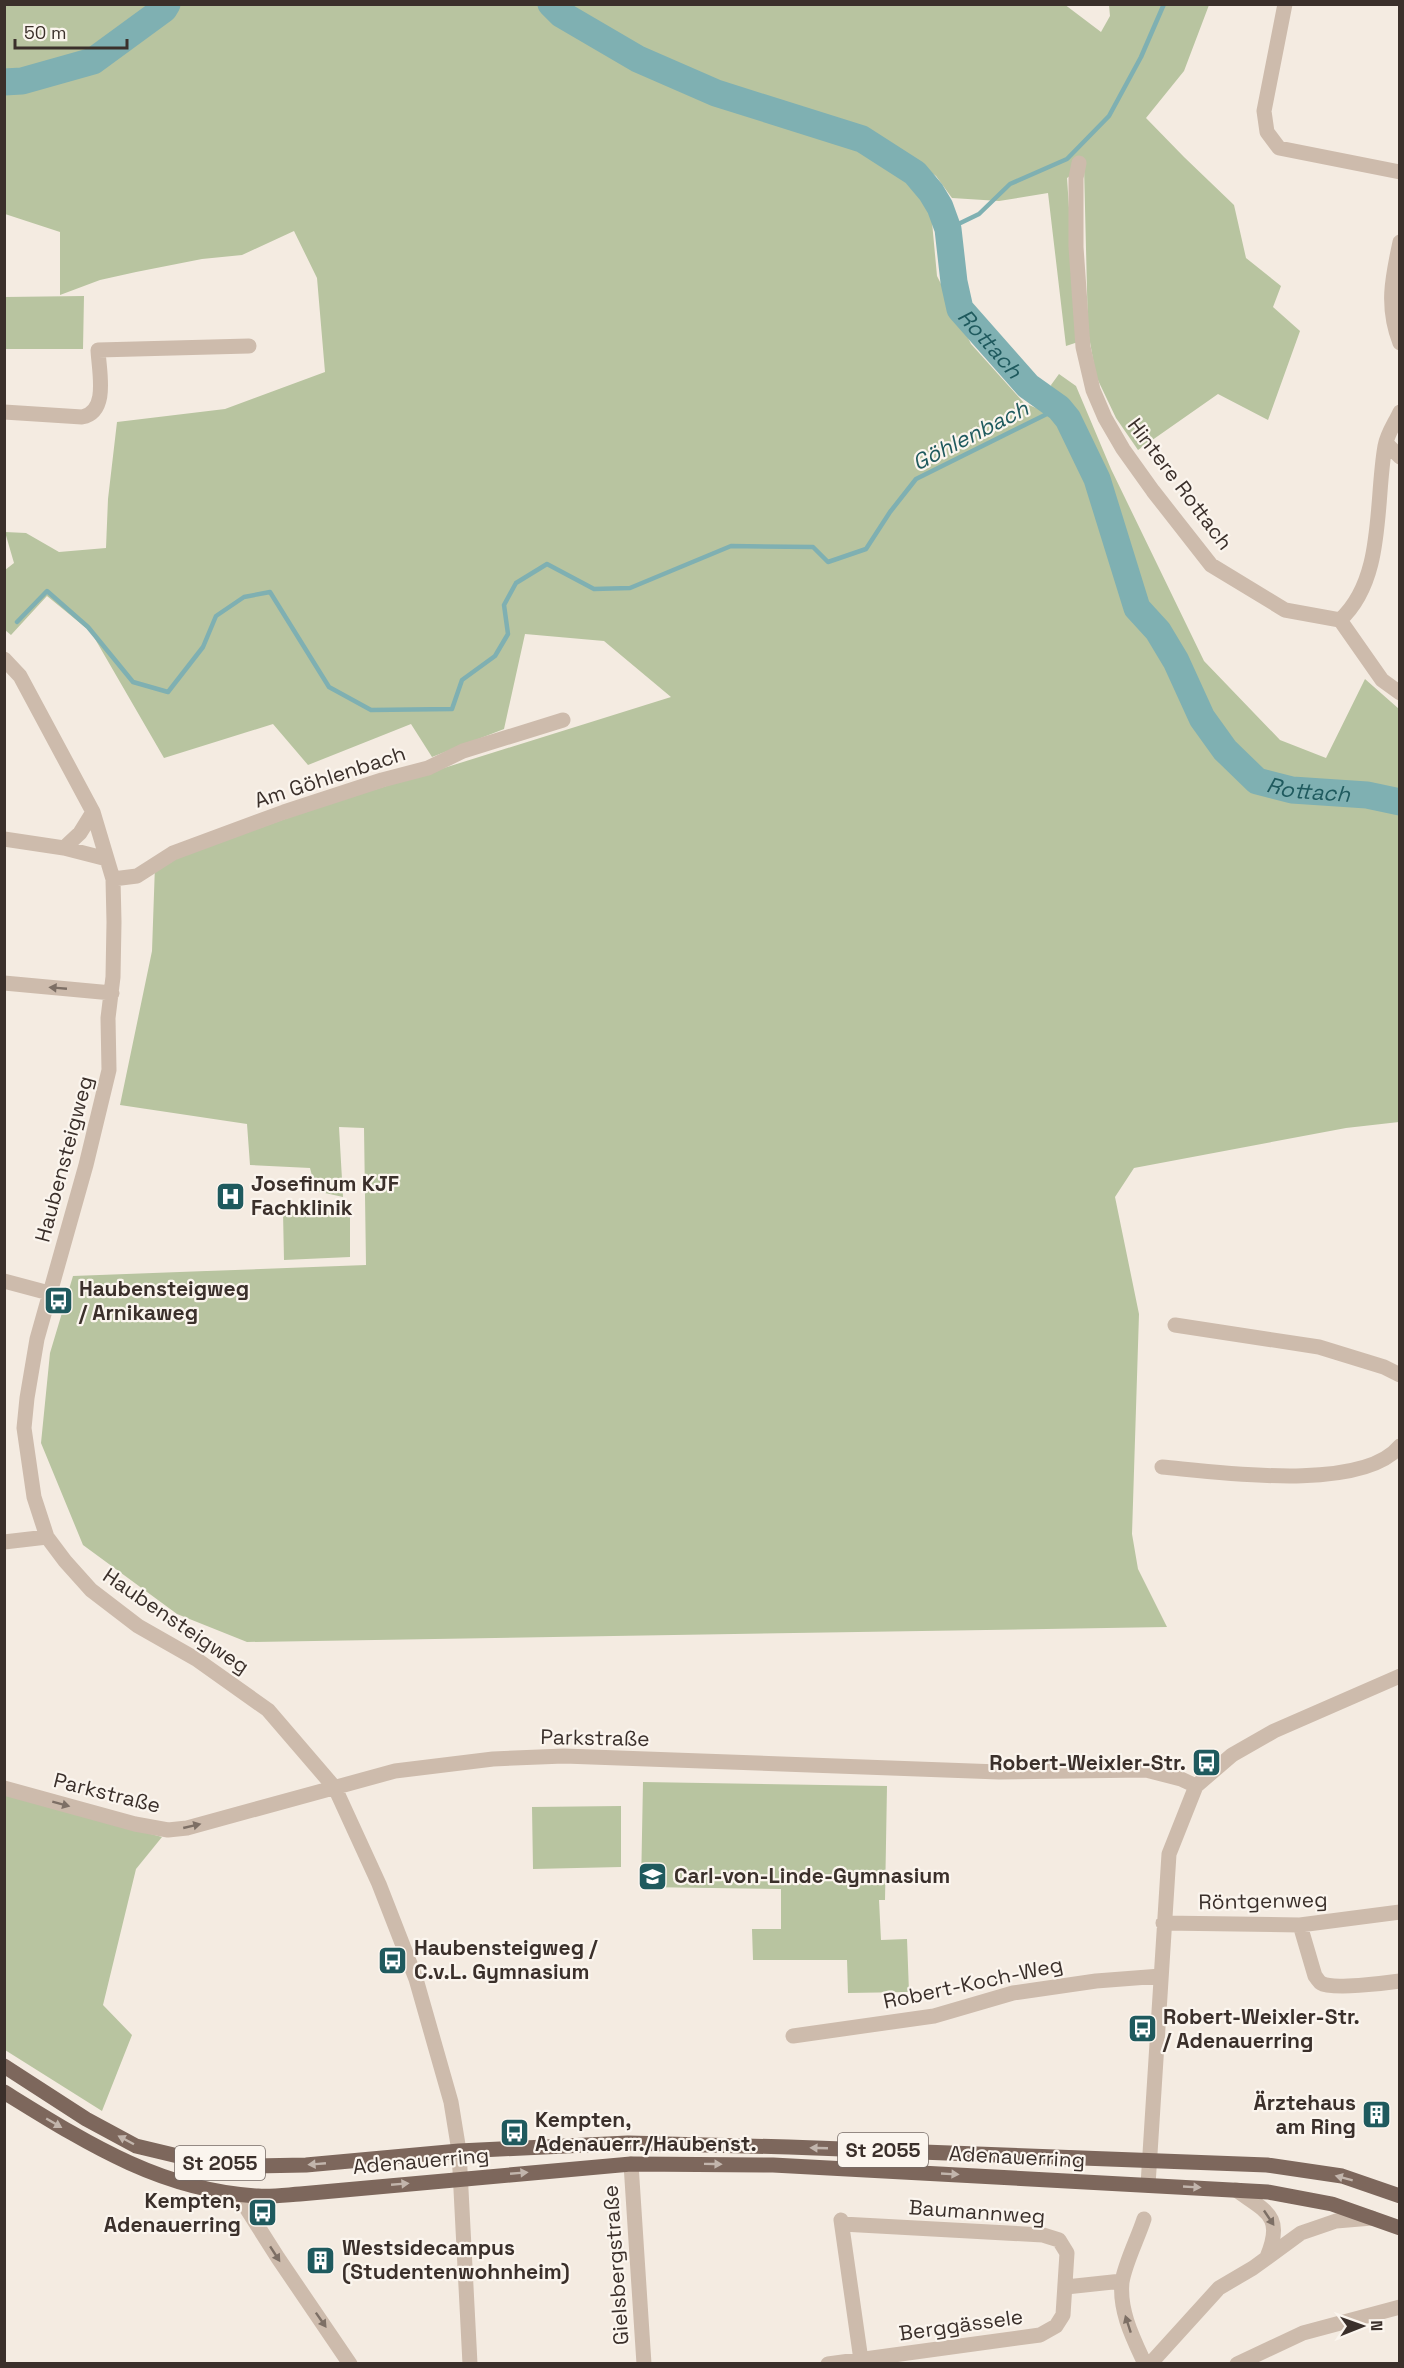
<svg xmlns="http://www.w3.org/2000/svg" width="1404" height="2368" viewBox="0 0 1404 2368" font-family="'Space Grotesk',sans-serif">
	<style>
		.green { fill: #b8c4a0 }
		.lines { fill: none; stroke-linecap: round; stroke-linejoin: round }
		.stream { stroke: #7fb0b2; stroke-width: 4.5 }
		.river { stroke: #7fb0b2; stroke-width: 27 }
		.street { stroke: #cdbbac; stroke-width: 15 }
		.primary { stroke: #7d675c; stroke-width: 15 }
		.oneway { fill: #7d6f65 }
		.oneway2 { fill: #c2b5ac }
		.labels { text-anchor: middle; stroke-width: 4.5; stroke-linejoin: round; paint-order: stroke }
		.shield { fill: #fbf5ee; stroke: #756b66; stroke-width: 1.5 }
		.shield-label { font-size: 20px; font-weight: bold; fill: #3b302b }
		.street-label { font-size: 21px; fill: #3b302b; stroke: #fbf5ee }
		.poi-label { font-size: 21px; font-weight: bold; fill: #3b302b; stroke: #fbf5ee; text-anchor: start }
		.water-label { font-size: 22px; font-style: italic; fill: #1f5a5e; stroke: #fbf5ee }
	</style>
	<rect width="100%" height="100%" fill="#f4ebe1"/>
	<path class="green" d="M1064 4 1101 32 1110 16 1109 5H1209L1184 71 1146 118 1184 157 1234 205 1246 258 1281 286 1273 307 1300 331 1268 420 1218 394 1138 450 1116 418 1096 376 1088 331 1084 166 1067 178 1078 342 1066 346 1048 193 999 201 952 198 936 176 922 166 919 186 931 211 937 276 971 344 1024 403 1058 417 1051 385 1059 374 1076 386 1111 469 1204 661 1280 740 1326 758 1365 679 1399 709V1122L1346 1128 1134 1168 1115 1197 1139 1314 1132 1534 1138 1569 1167 1627 247 1642 177 1614 83 1545 41 1443 50 1353 73 1276 366 1265 364 1128 339 1127 343 1197 316 1191 310 1168 250 1165 247 1124 120 1105 152 951 155 865 316 808 671 697 604 641 525 634 504 729 432 757 411 724 308 765 273 724 164 758 91 632 47 596 11 635 5 630V570L14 563 5 532 26 533 59 552 106 548 108 499 117 422 225 409 325 372 317 278 294 231 242 255 202 259 136 272 100 280 60 295V232L5 214V5Z
		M84 296 83 349H5V297Z
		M350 1210V1257L284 1260 283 1212Z
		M643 1782 887 1786 885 1900H879L881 1940 907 1939 909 1992 848 1993 847 1960H753L752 1929H781V1889L641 1887Z
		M4 1794 162 1837 136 1869 103 2005 132 2035 102 2111 5 2050Z
		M621 1806V1867L533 1869 532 1807Z"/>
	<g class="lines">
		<path class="stream" d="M948 229 979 214 1010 184 1067 159 1109 116 1141 57 1164 4
			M17 622 47 591 88 627 133 682 168 692 203 647 216 616 244 597 270 592 329 687 371 710 452 709 462 680 495 656 508 634 504 605 516 583 547 564 594 589 630 588 731 546 813 547 828 562 866 549 890 512 916 479 1059 408"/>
		<g class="river">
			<path id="s1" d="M551 4 561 14 638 59 716 93 862 139 915 173 931 192 940 207 948 229 954 282 960 309 1028 386 1059 408 1068 419 1097 479 1137 608 1158 631 1176 661 1202 718 1225 750 1257 781 1292 790 1367 795 1400 802"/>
			<path d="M4 82 22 81 93 61 164 9 167 4"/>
		</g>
		<path class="street" d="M1285 4 1264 111 1267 132 1279 148 1400 172
			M1079 163 1076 178V247L1083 347 1093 390 1105 418 1123 449 1153 491 1211 565 1285 610 1340 620 1382 680 1400 693
			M1400 242C1392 279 1386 307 1400 343
			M4 412 82 417C109 412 99 372 98 350L249 346
			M1386 443 1400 457
			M1340 620C1385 579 1375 502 1385 446 1387 434 1395 423 1400 412
			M4 659 20 676 93 812 113 879 114 922 113 977 108 1018 109 1070 86 1165 37 1339 27 1398 24 1428 34 1497 47 1537 65 1561 91 1590 138 1626 196 1659 268 1710 335 1788 379 1884 416 1979 451 2102 459 2151 470 2364
			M4 839 64 848 107 859
			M64 848 80 833 93 812
			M113 879 137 876 173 853 284 812 382 780 428 768 463 751 563 720
			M4 983 112 993
			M4 1281 49 1293
			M1175 1325 1319 1347 1384 1367 1400 1375
			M1162 1467C1217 1472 1362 1493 1400 1446
			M4 1542 47 1537
			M4 1788 135 1824 168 1830 187 1828 395 1771 493 1759 564 1756 999 1772 1146 1770 1181 1779 1196 1786
			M1163 1923 1300 1925 1400 1912
			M1300 1925 1315 1976C1317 1978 1319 1982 1321 1983 1331 1990 1386 1983 1400 1981
			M793 2036 934 2016 1013 1993 1096 1981 1161 1976
			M631 2164 644 2364
			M1148 2185 1169 1854 1196 1786 1232 1755 1274 1731 1400 1676
			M1236 2190C1267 2212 1284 2216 1267 2257
			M238 2195 278 2258 350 2364
			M1144 2219C1138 2238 1125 2263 1122 2282 1119 2311 1133 2338 1145 2364
			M841 2220 861 2360
			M1066 2287 1122 2281
			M828 2364 1040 2335 1056 2326 1063 2315 1067 2253 1059 2240 1043 2235 842 2224
			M1150 2364 1219 2288 1253 2268 1301 2233 1336 2221 1372 2218
			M1237 2364 1303 2333 1400 2307"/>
		<path class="primary" d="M4 2066 86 2119 136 2146 203 2162 253 2166 306 2165 459 2151 628 2143 789 2147 1267 2165 1342 2176 1400 2196
			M4 2092C85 2142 161 2191 258 2196 272 2197 286 2195 300 2194L631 2164 773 2165 1268 2192 1332 2204 1400 2228"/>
	</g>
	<defs><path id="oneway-solid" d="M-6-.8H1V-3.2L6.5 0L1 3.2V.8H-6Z" transform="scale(1.5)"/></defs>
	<g class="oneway">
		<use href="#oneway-solid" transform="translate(58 988) rotate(-175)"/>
		<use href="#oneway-solid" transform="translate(61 1804) rotate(15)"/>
		<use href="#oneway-solid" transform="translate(192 1826) rotate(-13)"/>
		<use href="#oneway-solid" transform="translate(1269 2218) rotate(56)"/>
		<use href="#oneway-solid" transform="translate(275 2254) rotate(57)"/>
		<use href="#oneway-solid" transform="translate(321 2320) rotate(55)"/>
		<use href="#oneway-solid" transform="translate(1128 2324) rotate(-108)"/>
	</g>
	<g class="oneway2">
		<use href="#oneway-solid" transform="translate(54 2123) rotate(30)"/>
		<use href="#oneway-solid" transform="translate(126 2140) rotate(-152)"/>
		<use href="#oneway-solid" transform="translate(819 2148) rotate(-178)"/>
		<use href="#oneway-solid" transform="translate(317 2164) rotate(175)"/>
		<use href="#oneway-solid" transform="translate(713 2164) rotate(1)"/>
		<use href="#oneway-solid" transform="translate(519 2173) rotate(-5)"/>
		<use href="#oneway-solid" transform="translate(950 2174) rotate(3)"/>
		<use href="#oneway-solid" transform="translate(1344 2178) rotate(-165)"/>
		<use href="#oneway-solid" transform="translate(400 2184) rotate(-5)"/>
		<use href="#oneway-solid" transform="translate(1192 2187) rotate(3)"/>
	</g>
	<defs>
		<symbol id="hospital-square" viewBox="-11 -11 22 22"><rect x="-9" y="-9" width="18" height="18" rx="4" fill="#1f5a5e" stroke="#fbf5ee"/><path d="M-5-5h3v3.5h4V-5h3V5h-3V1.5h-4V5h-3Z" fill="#fff"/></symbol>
		<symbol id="bus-square" viewBox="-11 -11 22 22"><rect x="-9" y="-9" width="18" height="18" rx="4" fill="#1f5a5e" stroke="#fbf5ee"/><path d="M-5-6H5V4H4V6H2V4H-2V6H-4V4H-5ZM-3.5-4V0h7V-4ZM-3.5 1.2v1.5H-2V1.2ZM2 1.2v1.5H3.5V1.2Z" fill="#fff"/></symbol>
		<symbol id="school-square" viewBox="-11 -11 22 22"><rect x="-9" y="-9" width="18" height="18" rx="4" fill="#1f5a5e" stroke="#fbf5ee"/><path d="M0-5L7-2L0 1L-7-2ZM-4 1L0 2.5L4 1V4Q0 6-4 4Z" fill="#fff"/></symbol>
		<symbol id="building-square" viewBox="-11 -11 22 22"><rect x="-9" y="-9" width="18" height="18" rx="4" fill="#1f5a5e" stroke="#fbf5ee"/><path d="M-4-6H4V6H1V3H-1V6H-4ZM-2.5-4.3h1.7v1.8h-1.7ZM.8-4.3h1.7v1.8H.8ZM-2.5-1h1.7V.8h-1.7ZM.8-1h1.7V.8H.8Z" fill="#fff"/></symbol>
	</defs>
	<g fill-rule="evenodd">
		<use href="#hospital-square" x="214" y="1180" width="33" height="33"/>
		<use href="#bus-square" x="42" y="1284" width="33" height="33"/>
		<use href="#bus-square" x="1190" y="1746" width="33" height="33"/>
		<use href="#school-square" x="636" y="1860" width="33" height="33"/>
		<use href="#bus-square" x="376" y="1944" width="33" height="33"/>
		<use href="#bus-square" x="1126" y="2012" width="33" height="33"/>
		<use href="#building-square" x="1360" y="2098" width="33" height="33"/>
		<use href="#bus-square" x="498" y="2116" width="33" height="33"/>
		<use href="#bus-square" x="246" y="2196" width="33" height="33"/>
		<use href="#building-square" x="304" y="2244" width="33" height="33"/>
	</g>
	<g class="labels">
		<g class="shield">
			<rect x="838" y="2133" width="90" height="34" rx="4.5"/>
			<rect x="175" y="2146" width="90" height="34" rx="4.5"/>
		</g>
		<g class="shield-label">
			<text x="883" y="2157">St 2055</text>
			<text x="220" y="2170">St 2055</text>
		</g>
		<g class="street-label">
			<text transform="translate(1180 484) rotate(53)" y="7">Hintere Rottach</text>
			<text transform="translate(330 777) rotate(-18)" y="7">Am Göhlenbach</text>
			<text transform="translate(64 1159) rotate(-75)" y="7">Haubensteigweg</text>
			<text transform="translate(176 1621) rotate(34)" y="7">Haubensteigweg</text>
			<text transform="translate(595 1738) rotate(1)" y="7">Parkstraße</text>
			<text transform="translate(107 1793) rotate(14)" y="7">Parkstraße</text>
			<text transform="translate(1263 1901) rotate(-1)" y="7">Röntgenweg</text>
			<text transform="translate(973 1983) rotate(-12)" y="7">Robert-Koch-Weg</text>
			<text transform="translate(1017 2157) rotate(3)" y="7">Adenauerring</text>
			<text transform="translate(421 2161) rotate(-5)" y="7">Adenauerring</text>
			<text transform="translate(977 2212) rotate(4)" y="7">Baumannweg</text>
			<text transform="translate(616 2265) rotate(-94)" y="7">Gielsbergstraße</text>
			<text transform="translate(961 2325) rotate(-8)" y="7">Berggässele</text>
		</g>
		<g class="poi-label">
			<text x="251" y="1191">Josefinum KJF<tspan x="251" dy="24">Fachklinik</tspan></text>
			<text x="79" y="1296">Haubensteigweg<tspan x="79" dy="24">/ Arnikaweg</tspan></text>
			<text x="1186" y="1770" text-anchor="end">Robert-Weixler-Str.</text>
			<text x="674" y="1883">Carl-von-Linde-Gymnasium</text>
			<text x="414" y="1955">Haubensteigweg /<tspan x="414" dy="24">C.v.L. Gymnasium</tspan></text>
			<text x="1163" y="2024">Robert-Weixler-Str.<tspan x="1163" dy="24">/ Adenauerring</tspan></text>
			<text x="1356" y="2110" text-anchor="end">Ärztehaus<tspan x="1356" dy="24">am Ring</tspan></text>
			<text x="535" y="2127">Kempten,<tspan x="535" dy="24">Adenauerr./Haubenst.</tspan></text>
			<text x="241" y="2208" text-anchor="end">Kempten,<tspan x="241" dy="24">Adenauerring</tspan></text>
			<text x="342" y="2255">Westsidecampus<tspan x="342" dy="24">(Studentenwohnheim)</tspan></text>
		</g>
		<g class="water-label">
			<text dy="8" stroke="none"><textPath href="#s1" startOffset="597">Rottach</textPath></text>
			<text transform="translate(970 435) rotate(-27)" y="8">Göhlenbach</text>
			<text dy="8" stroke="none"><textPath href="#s1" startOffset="1173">Rottach</textPath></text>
		</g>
	</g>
	<rect width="1404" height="2368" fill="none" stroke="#3b302b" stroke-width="12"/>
	<g transform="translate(1362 2326) rotate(89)" stroke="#fbf5ee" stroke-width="4.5" paint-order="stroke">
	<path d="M0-4.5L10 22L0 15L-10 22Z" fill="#3b302b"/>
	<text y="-9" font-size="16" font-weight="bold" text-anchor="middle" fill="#3b302b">N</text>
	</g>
	<path d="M15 39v9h112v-9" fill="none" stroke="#3b302b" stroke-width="3"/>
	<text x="24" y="39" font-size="18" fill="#3b302b" stroke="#fbf5ee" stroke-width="4.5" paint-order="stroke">50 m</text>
</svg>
